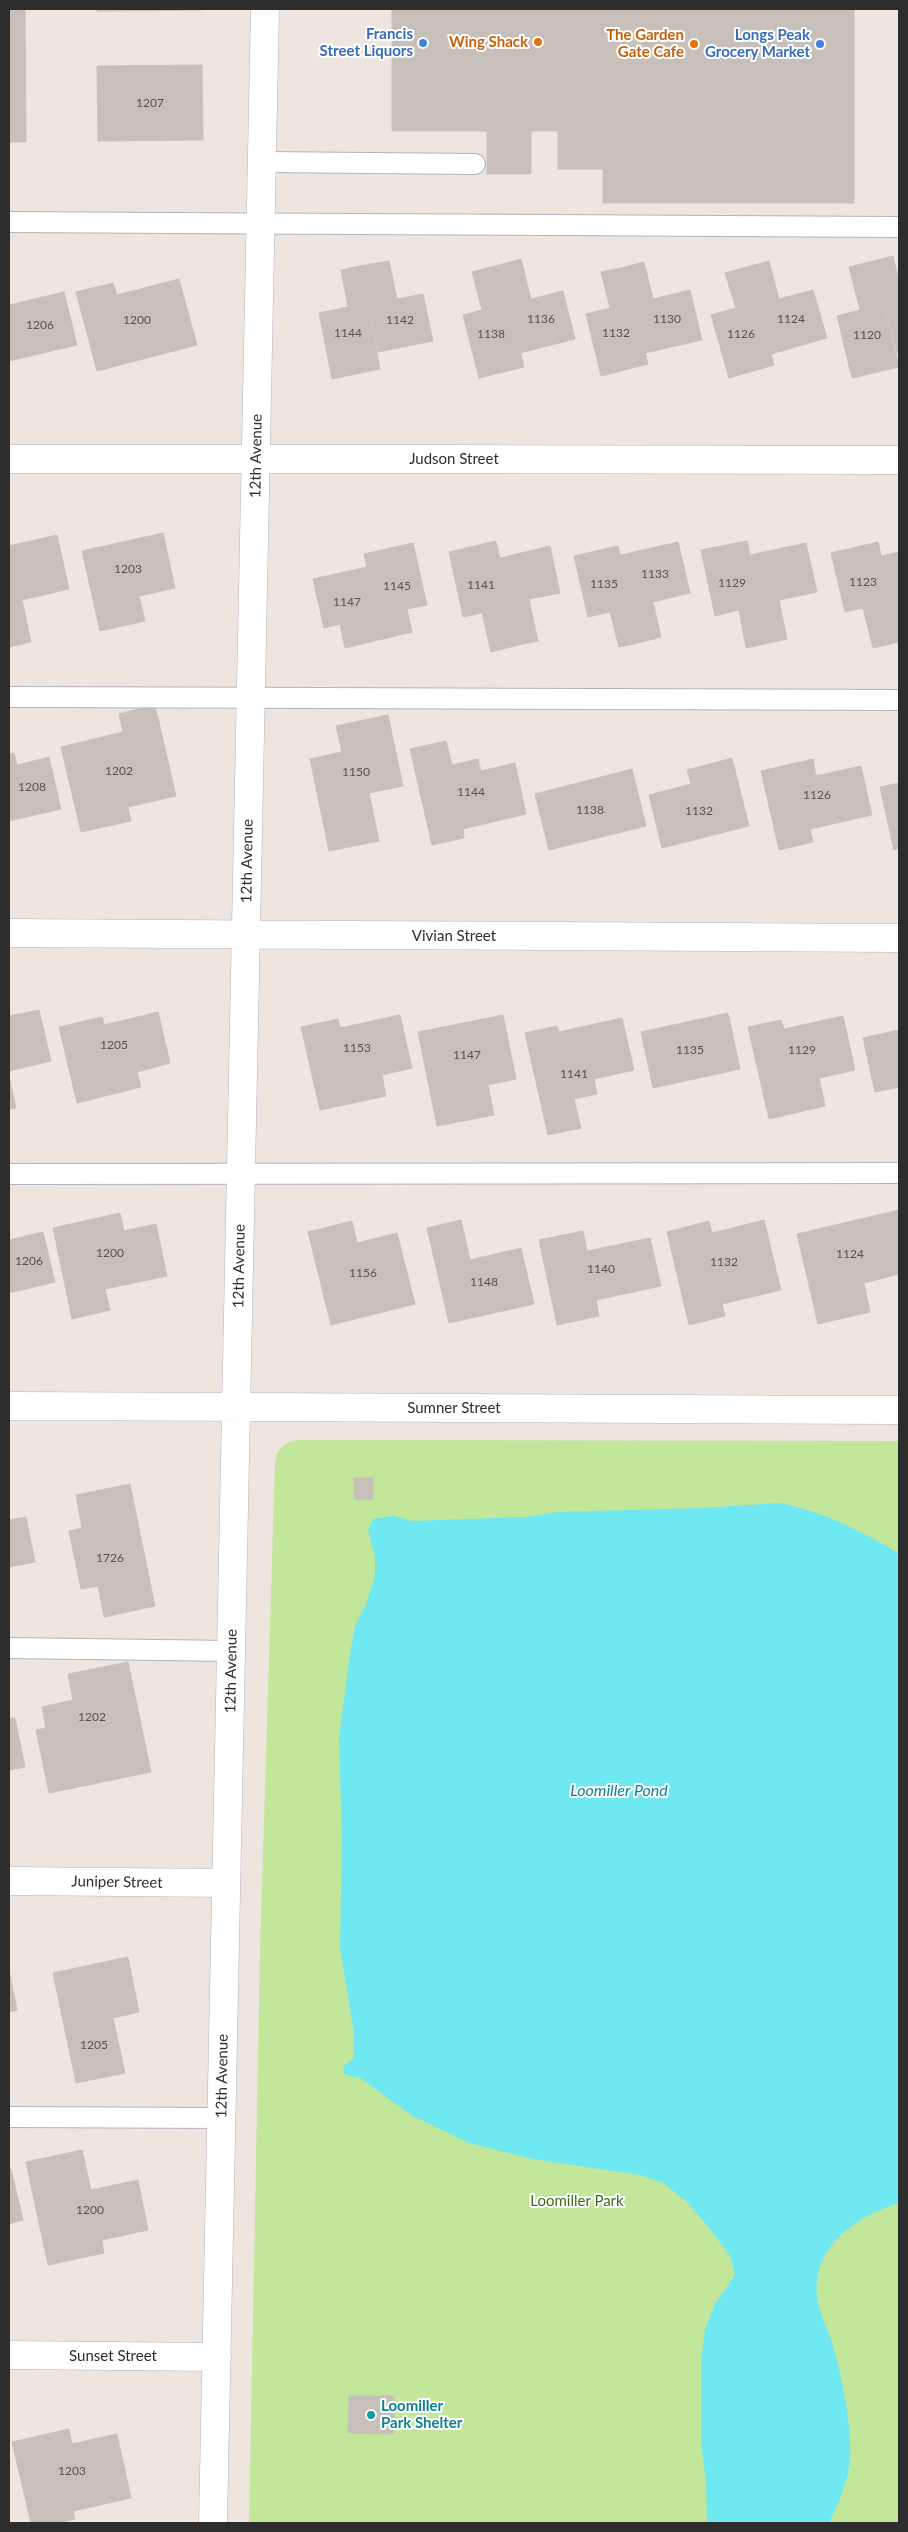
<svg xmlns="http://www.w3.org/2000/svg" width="908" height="2532" viewBox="0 0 908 2532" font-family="Lato,sans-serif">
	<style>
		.green { fill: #c2e69a }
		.water { fill: #70e8f2 }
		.building { fill: #c7c0ba; stroke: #cac0b8 }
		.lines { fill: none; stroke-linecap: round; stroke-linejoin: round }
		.lane-casing { stroke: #afb4bd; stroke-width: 22 }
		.street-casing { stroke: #afb4bd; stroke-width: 29 }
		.lane { stroke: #fff; stroke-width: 20 }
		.street { stroke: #fff; stroke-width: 28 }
		.food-dot { fill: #e8710a; stroke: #fff; stroke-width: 2 }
		.shop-dot { fill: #3f7fe0; stroke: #fff; stroke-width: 2 }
		.culture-dot { fill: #0f9aa8; stroke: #fff; stroke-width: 2 }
		.labels { text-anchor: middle; stroke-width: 4; stroke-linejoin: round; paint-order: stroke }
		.number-label { font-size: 12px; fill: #545250 }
		.shop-label { font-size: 15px; font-weight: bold; fill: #366cbe; stroke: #fff; text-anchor: end }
		.food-label { font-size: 15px; font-weight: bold; fill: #c56008; stroke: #fff; text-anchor: end }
		.street-label { font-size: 15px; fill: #2d2d2d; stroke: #fff }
		.park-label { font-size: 15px; fill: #3a6d19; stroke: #fff }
		.culture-label { font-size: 15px; font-weight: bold; fill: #0d838f; stroke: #fff; text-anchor: start }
		.water-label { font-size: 16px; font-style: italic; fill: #0b7f94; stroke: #fff }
	</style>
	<rect width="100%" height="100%" fill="#eee5df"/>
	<path class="green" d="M297 1440 899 1441V2523H249L260 1951 275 1463C277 1449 282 1443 297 1440Z"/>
	<path class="water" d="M780 1503C823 1512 863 1531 899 1554V2203C853 2217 805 2252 819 2307 822 2320 829 2331 832 2343 842 2376 852 2424 850 2459 849 2480 838 2504 829 2523H707L706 2482 701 2443V2362L705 2329 715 2304 735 2275 730 2256 707 2225 685 2200 663 2183 640 2175 532 2159 469 2143 411 2115 360 2078 349 2076 343 2073 344 2066 353 2059 354 2034 340 1948 342 1840 339 1738 350 1653 355 1626 367 1602 375 1575V1556L368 1530 373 1519 394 1516 412 1521 525 1517 557 1512 701 1508Z"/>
	<path class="building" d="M9 9H25L26 142H9Z
		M97 9H202V10L97 11Z
		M392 9H854V203H603V169H558V131H531V174H487V131H392Z
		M202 65 203 140 98 141 97 66Z
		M893 256 899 282V353H897L873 261Z
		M521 259 531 299 563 291 575 339 520 353 499 265Z
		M389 261 397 299 423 294 433 341 378 352 360 266Z
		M769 261 779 299 813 290 827 338 771 354 747 267Z
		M873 261 899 367 852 378 837 316 860 310 849 267Z
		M644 262 653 299 690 290 702 340 645 353 625 267Z
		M499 265 524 367 479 378 463 315 482 310 472 272Z
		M360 266 380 369 332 379 319 313 348 307 341 270Z
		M625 267 648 364 601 376 586 314 610 308 601 272Z
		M747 267 774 365 729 378 711 315 736 308 725 273Z
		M179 279 197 345 97 371 76 292 113 283 117 295Z
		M64 292 77 345 9 361V305Z
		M163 533 175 588 139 596 145 621 100 631 82 551Z
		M57 535 69 589 22 600 31 642 9 647V546Z
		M496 541 519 645 491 652 482 613 463 617 449 552Z
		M747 541 769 643 746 648 739 610 715 616 701 550Z
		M678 542 690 593 653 602 661 637 642 642 621 555Z
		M878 542 899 633V642L873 648 863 608 845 612 831 553Z
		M413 543 427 605 407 609 412 632 383 639 364 554Z
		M806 543 817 592 779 600 787 639 769 643 750 555Z
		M550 546 560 593 529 599 538 641 519 645 500 558Z
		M618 546 642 642 619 647 610 612 588 617 574 556Z
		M899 552V633L882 556Z
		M367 567 383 639 345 648 340 624 324 628 313 579Z
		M155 705 176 796 128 807 131 821 81 832 61 747 123 732 119 714Z
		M388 715 403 786 369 793 379 841 329 851 310 759 342 752 336 726Z
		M446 741 452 765 478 759 481 771 515 763 526 814 463 829 464 838 432 845 410 749Z
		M14 753 17 765 49 757 61 809 9 821V754Z
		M732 758 749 826 662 848 649 795 691 784 687 770Z
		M813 759 816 776 861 766 872 815 810 829 813 842 779 850 761 771Z
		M632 769 646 826 549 850 535 794Z
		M899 783V848L894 850 880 787Z
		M39 1010 51 1061 9 1071V1016Z
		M158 1012 170 1063 137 1072 141 1087 77 1103 59 1027 102 1017 104 1025Z
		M728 1013 740 1069 653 1088 641 1032Z
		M400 1015 412 1068 382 1075 386 1096 320 1110 301 1027 338 1019 340 1028Z
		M503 1015 516 1079 488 1085 494 1115 437 1126 418 1032Z
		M843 1016 855 1070 819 1078 825 1106 769 1119 748 1027 781 1020 784 1029Z
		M622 1018 634 1070 594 1079 597 1094 574 1099 581 1128 548 1135 525 1033 557 1026 559 1032Z
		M899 1030V1087L875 1092 863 1038Z
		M9 1076 16 1108 9 1109Z
		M899 1210V1274L864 1283 870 1312 818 1324 797 1234Z
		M120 1213 124 1231 156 1224 167 1276 105 1289 110 1310 72 1319 53 1228Z
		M461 1220 470 1260 521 1248 534 1304 449 1323 427 1228Z
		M764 1220 781 1290 722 1304 725 1316 689 1325 667 1232 709 1221 712 1233Z
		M352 1221 357 1243 397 1233 415 1304 331 1325 308 1232Z
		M583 1231 587 1251 650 1238 661 1286 596 1300 599 1316 557 1325 539 1240Z
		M43 1232 55 1282 9 1293V1240Z
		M354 1478H373V1500L354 1499Z
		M130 1484 155 1606 104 1617 98 1586 81 1589 69 1531 82 1528 76 1495Z
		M26 1517 35 1562 9 1567V1520Z
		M128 1662 151 1772 49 1793 36 1730 46 1728 42 1707 73 1700 68 1674Z
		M15 1718 25 1767 9 1770V1719Z
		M128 1957 139 2012 113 2018 125 2073 76 2083 53 1973Z
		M9 1970 17 2010 9 2012Z
		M82 2150 91 2190 138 2180 148 2230 102 2240 104 2253 48 2265 26 2162Z
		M9 2169H11L23 2220 9 2224Z
		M349 2396H394V2434L348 2433Z
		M69 2429 72 2444 117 2434 131 2498 73 2511 75 2519 58 2523H31L12 2442Z"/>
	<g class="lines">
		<defs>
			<path id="lane" d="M262 162 475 164
				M9 222 899 227
				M9 697 899 700
				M9 1174 899 1173
				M9 1648 231 1651
				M9 2117 221 2118"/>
			<path id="street" d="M9 459C306 461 602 457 899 460
				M9 933 899 938
				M9 1406 899 1410
				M9 1881 226 1883
				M9 2355 217 2357
				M213 2523 265 9"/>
		</defs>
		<use href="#lane" class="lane-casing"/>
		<use href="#street" class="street-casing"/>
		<use href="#lane" class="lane"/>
		<use href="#street" class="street"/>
	</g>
	<g class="food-dot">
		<circle cx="538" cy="42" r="5"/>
		<circle cx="694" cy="44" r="5"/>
	</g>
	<g class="shop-dot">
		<circle cx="423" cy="43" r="5"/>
		<circle cx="820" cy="44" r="5"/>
	</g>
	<circle class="culture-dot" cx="371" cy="2415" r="5"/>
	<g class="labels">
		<g class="number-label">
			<text x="150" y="107">1207</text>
			<text x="541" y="323">1136</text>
			<text x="667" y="323">1130</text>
			<text x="791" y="323">1124</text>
			<text x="137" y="324">1200</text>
			<text x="400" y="324">1142</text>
			<text x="40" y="329">1206</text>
			<text x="348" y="337">1144</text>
			<text x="616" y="337">1132</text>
			<text x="491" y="338">1138</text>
			<text x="741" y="338">1126</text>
			<text x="867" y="339">1120</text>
			<text x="128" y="573">1203</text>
			<text x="655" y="578">1133</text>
			<text x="863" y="586">1123</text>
			<text x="732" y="587">1129</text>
			<text x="604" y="588">1135</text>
			<text x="481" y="589">1141</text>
			<text x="397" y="590">1145</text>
			<text x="347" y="606">1147</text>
			<text x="119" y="775">1202</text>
			<text x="356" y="776">1150</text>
			<text x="32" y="791">1208</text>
			<text x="471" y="796">1144</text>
			<text x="817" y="799">1126</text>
			<text x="590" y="814">1138</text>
			<text x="699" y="815">1132</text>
			<text x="114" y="1049">1205</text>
			<text x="357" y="1052">1153</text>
			<text x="690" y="1054">1135</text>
			<text x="802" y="1054">1129</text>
			<text x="467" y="1059">1147</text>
			<text x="574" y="1078">1141</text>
			<text x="110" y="1257">1200</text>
			<text x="850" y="1258">1124</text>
			<text x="29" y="1265">1206</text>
			<text x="724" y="1266">1132</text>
			<text x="601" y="1273">1140</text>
			<text x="363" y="1277">1156</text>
			<text x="484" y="1286">1148</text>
			<text x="110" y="1562">1726</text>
			<text x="92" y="1721">1202</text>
			<text x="94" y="2049">1205</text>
			<text x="90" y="2214">1200</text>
			<text x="72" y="2475">1203</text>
		</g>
		<g class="shop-label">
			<text x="413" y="39">Francis<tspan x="413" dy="17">Street Liquors</tspan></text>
			<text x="810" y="40">Longs Peak<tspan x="810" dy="17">Grocery Market</tspan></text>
		</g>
		<g class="food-label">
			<text x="684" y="40">The Garden<tspan x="684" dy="17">Gate Cafe</tspan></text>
			<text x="528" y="47">Wing Shack</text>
		</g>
		<g class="street-label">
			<text transform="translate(256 456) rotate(-89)" y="5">12th Avenue</text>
			<text x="454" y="464">Judson Street</text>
			<text transform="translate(247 861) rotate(-89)" y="5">12th Avenue</text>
			<text x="454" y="941">Vivian Street</text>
			<text transform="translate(239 1266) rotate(-89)" y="5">12th Avenue</text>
			<text x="454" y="1413">Sumner Street</text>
			<text transform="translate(231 1671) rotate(-89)" y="5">12th Avenue</text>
			<text transform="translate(117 1882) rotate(1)" y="5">Juniper Street</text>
			<text transform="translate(222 2076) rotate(-89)" y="5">12th Avenue</text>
			<text x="113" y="2361">Sunset Street</text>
		</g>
		<g class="park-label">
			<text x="577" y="2206">Loomiller Park</text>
		</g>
		<g class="culture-label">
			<text x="381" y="2411">Loomiller<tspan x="381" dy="17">Park Shelter</tspan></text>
		</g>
		<g class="water-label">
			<text x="619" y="1796">Loomiller Pond</text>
		</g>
	</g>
	<rect width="908" height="2532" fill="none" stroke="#2d2d2d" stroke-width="20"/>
</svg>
